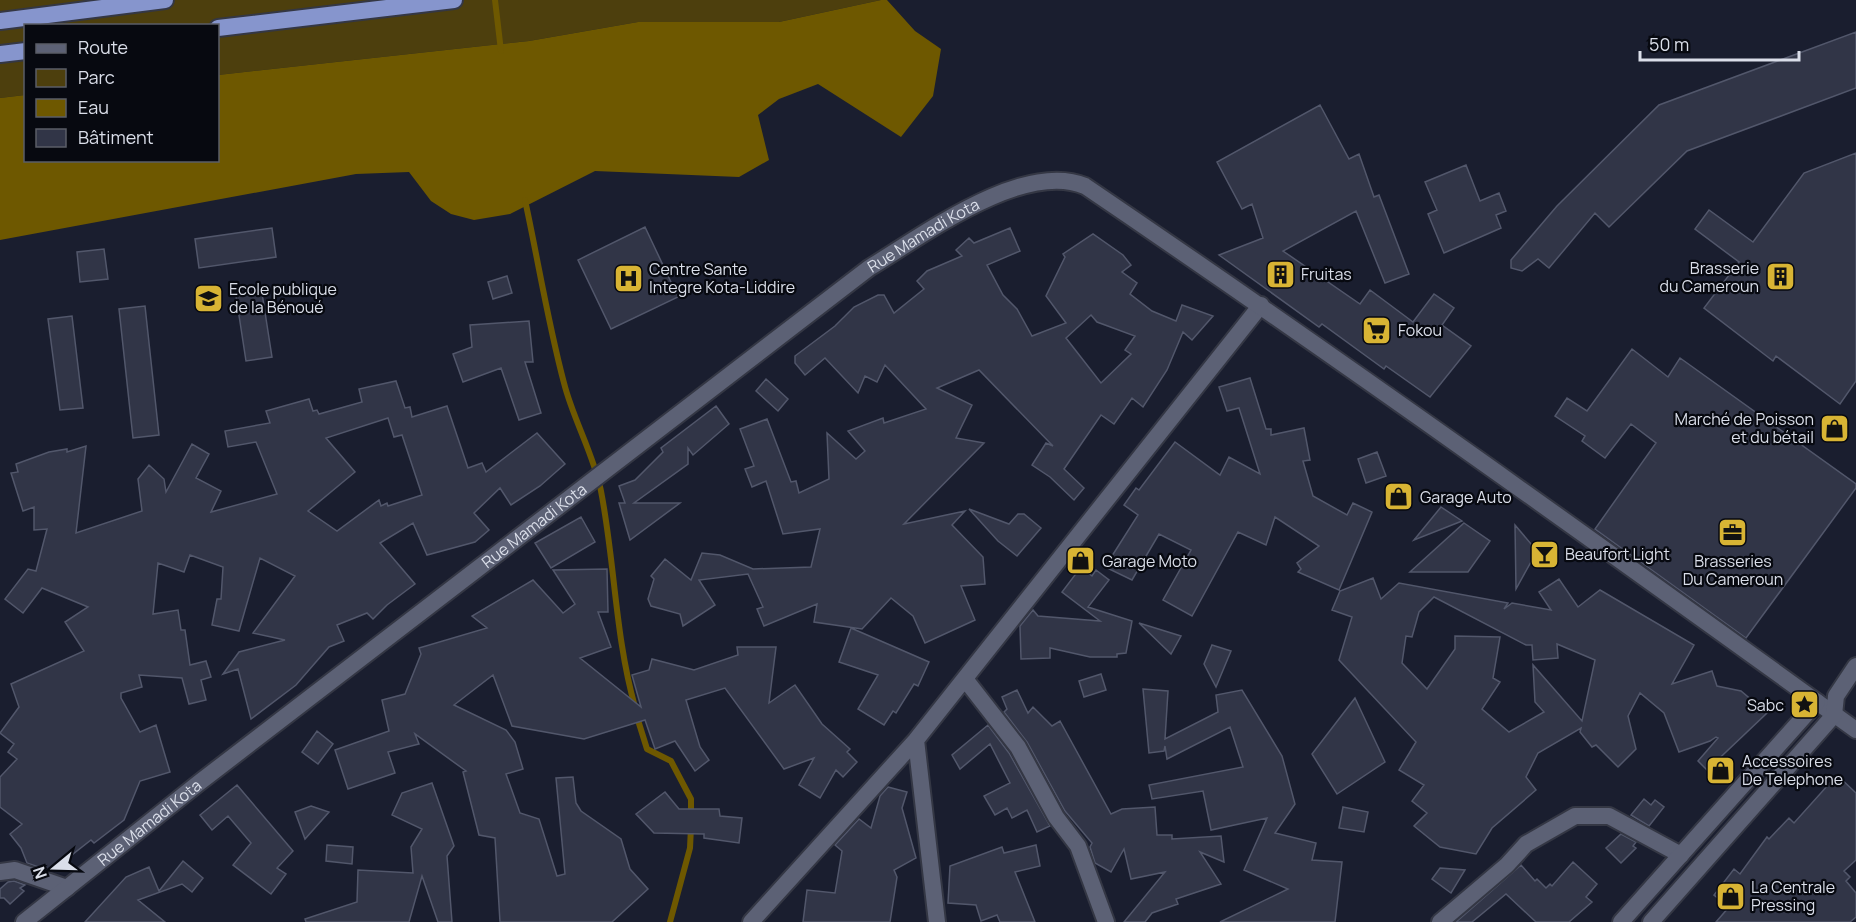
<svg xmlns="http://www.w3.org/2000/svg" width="1856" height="922" viewBox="0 0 1856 922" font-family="Manrope,sans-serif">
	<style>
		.green { fill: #4d3f0d }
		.water { fill: #6e5800 }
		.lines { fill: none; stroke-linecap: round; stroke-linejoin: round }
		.stream { stroke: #6e5800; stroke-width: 6 }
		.building { fill: #313547; stroke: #52576b; stroke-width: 1.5; fill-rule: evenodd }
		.minor-casing { stroke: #343744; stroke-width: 20 }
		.secondary-casing { stroke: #343744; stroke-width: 20 }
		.trunk-casing { stroke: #343744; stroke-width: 20 }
		.minor { stroke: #5c6175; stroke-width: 16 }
		.secondary { stroke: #5c6175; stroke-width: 16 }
		.trunk { stroke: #8695cd; stroke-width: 16 }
		.labels { text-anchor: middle; stroke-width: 4.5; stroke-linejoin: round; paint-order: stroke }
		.street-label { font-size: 16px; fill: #dadee9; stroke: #070910 }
		.poi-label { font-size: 16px; fill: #dadee9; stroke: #070910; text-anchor: start }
	</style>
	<rect width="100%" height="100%" fill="#1a1e2f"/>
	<path class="green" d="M0 0H881L779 22H638L529 41 218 75V26H26L25 95 0 98Z"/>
	<path class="water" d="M881 0H887L915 31 941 49 933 96 901 137 818 84 779 99 758 115 769 160 739 177 595 171 510 214 474 220 451 214 431 201 409 172 356 174 0 240V98L25 95 26 160H218V75L529 41 638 22H779Z"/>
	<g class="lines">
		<path class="stream" d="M495 0 501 51
			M525 200C538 260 548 323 564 383 573 419 594 455 601 491 615 563 615 636 635 707
			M637 717 647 749 671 761 691 799V816
			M670 922 690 848 691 827"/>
	</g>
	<path class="building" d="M1856 32V88L1687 151 1609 227 1595 213 1549 268 1538 259 1522 271 1511 268V260L1557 206 1659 105Z
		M1320 105 1349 159 1359 154 1374 197 1379 195 1409 274 1385 283 1356 211 1283 251 1360 304 1370 290 1413 322 1434 294 1454 308 1442 325 1471 346 1430 397 1386 366 1384 369 1322 324 1319 327 1219 255 1263 238 1252 204 1242 209 1217 162Z
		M1856 153V381L1840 404 1776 356 1773 361 1704 308 1739 262 1695 229 1709 210 1753 242 1804 173Z
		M1466 165 1480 201 1499 193 1506 211 1496 215 1501 228 1444 253 1428 214 1437 210 1425 182Z
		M645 227 678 297 611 329 578 260Z
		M272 228 276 257 199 268 195 239Z
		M1010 228 1020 251 987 265 1003 295 1017 309 1032 336 1066 323 1046 296 1065 257 1063 254 1093 234 1123 255 1131 265 1122 272 1137 283 1130 294 1152 311 1176 321 1182 305 1213 316 1192 340 1183 332 1167 370 1143 407 1132 398 1114 424 1101 415 1064 469 1084 488 1074 500 1050 477 1032 465 1046 443 1053 446 979 370 937 388 972 405 956 438 984 443 904 524 965 511 952 525 983 557 985 584 961 586 975 620 925 643 913 616 891 598 862 629 814 622 817 604 764 626 757 609 763 607 748 574 699 580 715 605 683 626 680 614 651 606 648 599 654 579 651 576 665 559 691 580 702 553 720 555 753 569 811 567 820 529 783 534 766 481 752 487 745 469 754 466 740 429 767 419 791 482 796 481 799 493 829 479 827 433 856 459 865 451 848 431 883 418 884 423 926 409 885 365 877 382 865 376 858 393 825 358 805 375 795 363V356L835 326 854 307 878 295H884L894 313 924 289 917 281 927 271 962 256 956 250 969 238 974 243ZM1091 315 1097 322 1135 336 1125 350 1131 354 1101 383 1066 338Z
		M104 249 108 279 80 282 77 252Z
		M507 276 512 293 493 299 488 282Z
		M262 293 272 357 246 361 236 296Z
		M145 306 159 435 133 438 119 309Z
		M72 316 83 408 60 410 48 319Z
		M529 321 533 362H525L541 413 519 420 501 368 463 382 453 354 472 347 470 325Z
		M1632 349 1668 377 1680 358 1856 484V488L1746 638 1595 529 1656 443 1631 424 1605 458 1582 441 1585 436 1555 416 1567 398 1587 411Z
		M1250 378 1266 429H1271V435L1304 428 1310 460 1303 461 1313 496 1347 515 1353 503 1372 512 1339 590 1298 572 1301 569 1297 563 1319 546 1275 517 1266 545 1238 532 1192 616 1163 600 1191 550 1159 534 1132 580 1105 567 1138 515 1124 505 1136 488 1139 490 1175 442 1220 475 1229 457 1260 474 1239 408 1227 411 1219 387Z
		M766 379 788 399 778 411 756 391Z
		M396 381 405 408 410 407 412 417 447 406 468 468 482 463 486 472 537 433 565 464 540 486 511 505 500 488 474 513 489 530 475 542 427 555 413 523 380 543 415 584 387 605 373 619 367 613 337 625 344 641 329 647 296 685 251 719 238 669 223 674 239 652 285 640 253 633 295 576 260 558 239 631 212 625 217 599H221L223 567 190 555 184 572 158 563 153 614 178 610 181 630H185L190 665 206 661 211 677 201 680 206 700 189 704 182 678 139 675 142 687 121 693V698L140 732 156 725 170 772 140 781 124 820 94 843 91 840 64 861 47 870 27 863 21 848 10 834 22 824 0 807V777L17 759 8 752 14 744 0 733 19 707 11 684 84 651 65 622 88 607 42 588 23 613 5 599 28 569 36 571 47 529 34 530V507L23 511 11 473 18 472 16 464 49 452 67 449V452L86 446 76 533 142 511 138 479 149 465 164 479 166 492 192 444 209 454 196 478 221 491 211 512 277 494 256 442 228 447 225 431 270 423 266 411 309 399 313 411 317 410 319 414 362 402 359 389ZM388 418 394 437 402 435 422 495 388 506 387 503 381 506 379 500 337 531 308 511 355 472 326 438Z
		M716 406 729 424 693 455 688 448V464L634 503H680L630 540 619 503H625L619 486 635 480 663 452 661 448Z
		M1377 452 1386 476 1366 483 1358 459Z
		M1441 507 1462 521 1414 540Z
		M969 509 1009 524 1018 514H1024L1041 528 1017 556 998 541Z
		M581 517 595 542 551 568 535 543Z
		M1464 523 1490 541 1468 572H1410Z
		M1515 525 1537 551 1516 589Z
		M1081 567 1092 576 1096 570 1109 580 1088 607 1132 621 1126 653 1117 654V657H1090L1050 648V658L1021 659 1020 626 1033 610 1038 616 1100 621 1062 592Z
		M607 569 608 612H598L611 647 580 658 641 707 632 675 649 670 652 659 694 670 738 655 737 647H776L769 703 795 685 822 724 850 749 847 752 857 762 843 777 836 770 820 798 799 785 814 758 784 769 725 688 686 700 700 747 709 760 695 771 675 741 655 749 645 720 584 739 512 726 493 675 454 705 506 730 515 742 523 769 506 774 520 813 539 819 557 876 565 874 556 778 573 777 576 803 581 811 621 839 630 869 648 889 612 922H500L495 838 479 835 463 772 466 771 415 734 419 744 388 752 395 773 348 789 335 750 389 731 382 700 405 694 421 654 419 648 487 628 472 616 533 580 563 613 575 604 553 570Z
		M1373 578 1381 599 1399 583 1508 603 1504 609 1512 603 1551 610 1539 592 1559 579 1578 607 1600 590 1694 645 1672 684 1712 671 1717 686 1741 691 1767 713 1707 770 1698 761 1718 738 1716 737 1710 741 1679 752 1664 713 1640 693 1628 716 1636 749 1618 767 1596 745 1592 747 1580 732 1581 728 1538 753 1526 777 1536 790 1492 828 1476 854 1440 847 1414 826 1427 813 1412 801 1424 785 1399 770 1416 742 1339 660 1352 617 1332 610 1340 591ZM1434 597 1526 645H1532L1533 660 1558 658 1557 644 1595 660 1582 721 1533 665 1535 702 1544 712 1509 732 1482 709 1500 682 1493 678 1500 637 1455 636V649L1427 689 1402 663 1406 636 1412 637 1419 612Z
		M1139 623 1181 636 1171 654Z
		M851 628 929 662 918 686 914 684 896 713 893 711 884 725 858 709 878 675 839 662Z
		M1212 645 1231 651 1216 687 1204 664Z
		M1101 674 1106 690 1084 697 1079 681Z
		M1143 689 1168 691 1165 739 1218 712 1216 695 1242 690 1282 756 1295 804 1275 833 1316 843 1312 860 1342 862 1335 922H1220L1288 889 1244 870 1267 818 1211 830 1203 791 1152 799 1149 785 1243 767 1230 727 1167 759 1165 746 1164 751 1149 753Z
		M1017 690 1028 713 1033 707 1052 726 1060 721 1111 814 1122 809 1155 807 1157 835H1172V839L1221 836 1224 862 1200 852 1221 884 1176 899 1178 904 1152 913 1145 922H1124L1165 872 1131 879 1124 849 1111 872 1095 863 1090 847 1092 843 1065 811 1027 742 1004 712 1007 709 1002 697Z
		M1355 698 1385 762 1337 794 1312 754Z
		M988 725 1009 753 1050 826 1037 832 1027 810 1012 818 1007 808 995 815 984 796 1010 783 990 744 960 769 952 755Z
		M317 731 333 744 318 764 302 752Z
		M1837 775 1856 793V860L1844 871 1850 877 1846 881 1856 893V917L1850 922H1716L1729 907 1714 895 1734 869 1740 874 1767 837 1769 839 1789 818 1794 823Z
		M432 783 454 846 447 856 452 922H438L422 876 409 922H306L305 919 357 902 358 870 413 873 411 847 422 829 392 815 402 793Z
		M237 785 293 851 277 868 286 874 271 894 233 865 251 843 228 816 212 830 200 815Z
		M888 787 907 792 902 808 916 858 894 870 897 877 890 922H803L807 890 835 893 842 851 835 845 859 819 871 828 880 796Z
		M665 792 679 809H719L720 816 742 818 739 843 704 838V834L654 833 636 814Z
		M1644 799 1651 805 1655 800 1664 807 1649 826 1631 815Z
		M311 806 329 812 305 839 295 812Z
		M1343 807 1368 812 1364 832 1339 828Z
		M1621 834 1636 842 1633 846 1636 848 1621 863 1606 848Z
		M327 845 353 847 352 864 326 861Z
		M1036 845 1040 866 1015 872 1035 922H1000L997 915 981 921 976 905 948 903 950 866 1002 847 1004 853Z
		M183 861 203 878 192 892 182 884 138 900 165 922H85L126 877 149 867 159 891Z
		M1573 862 1597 884 1586 897 1592 902 1569 922H1536L1506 894 1472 922H1456L1521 865 1535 881 1537 879 1546 888 1550 884 1552 886Z
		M1440 868 1465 870 1451 893 1432 879Z
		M14 881 25 885 20 888 24 891 10 904 4 898H0V889L8 882Z"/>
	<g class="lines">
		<defs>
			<path id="minor" d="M965 679 1018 747 1056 817 1078 846 1106 922
				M916 740 937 922
				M0 872 15 870 67 888
				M751 922 916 740 1261 305
				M1440 922 1507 865 1526 844 1575 816H1609L1681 855"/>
			<g id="secondary">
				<path id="s1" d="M24 922 200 782 869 268C922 236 1023 160 1085 186 1346 363 1601 546 1856 730"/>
				<path d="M1621 922 1817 702"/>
				<path d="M1651 922 1834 715 1836 696 1856 666"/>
			</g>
			<path id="trunk" d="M0 21 165 0
				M218 28 454 0
				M0 54 26 51"/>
		</defs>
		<use href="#minor" class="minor-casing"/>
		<use href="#secondary" class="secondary-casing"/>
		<use href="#trunk" class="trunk-casing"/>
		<use href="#minor" class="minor"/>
		<use href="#secondary" class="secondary"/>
		<use href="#trunk" class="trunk"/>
	</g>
	<defs>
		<symbol id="building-square" viewBox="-11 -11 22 22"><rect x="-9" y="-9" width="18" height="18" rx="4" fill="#d8b434" stroke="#070910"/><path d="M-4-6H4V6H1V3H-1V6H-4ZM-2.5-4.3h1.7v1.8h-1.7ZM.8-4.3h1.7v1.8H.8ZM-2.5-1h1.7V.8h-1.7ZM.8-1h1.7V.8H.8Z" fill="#111"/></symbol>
		<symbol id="hospital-square" viewBox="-11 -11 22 22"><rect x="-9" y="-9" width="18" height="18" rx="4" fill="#d8b434" stroke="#070910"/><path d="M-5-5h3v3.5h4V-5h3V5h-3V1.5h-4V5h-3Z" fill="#111"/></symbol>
		<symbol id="school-square" viewBox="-11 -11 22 22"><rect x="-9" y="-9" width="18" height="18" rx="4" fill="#d8b434" stroke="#070910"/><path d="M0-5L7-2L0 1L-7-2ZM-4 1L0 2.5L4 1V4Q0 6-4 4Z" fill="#111"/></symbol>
		<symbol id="supermarket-square" viewBox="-11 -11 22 22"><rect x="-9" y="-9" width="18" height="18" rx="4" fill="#d8b434" stroke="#070910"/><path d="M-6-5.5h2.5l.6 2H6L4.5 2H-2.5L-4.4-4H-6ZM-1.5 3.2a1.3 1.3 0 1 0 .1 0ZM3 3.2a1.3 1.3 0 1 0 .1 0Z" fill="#111"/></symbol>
		<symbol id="shop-square" viewBox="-11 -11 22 22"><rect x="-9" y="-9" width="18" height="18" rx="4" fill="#d8b434" stroke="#070910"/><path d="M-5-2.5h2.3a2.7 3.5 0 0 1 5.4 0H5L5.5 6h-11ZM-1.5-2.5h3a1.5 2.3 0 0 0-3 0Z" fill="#111"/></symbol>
		<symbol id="office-square" viewBox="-11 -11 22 22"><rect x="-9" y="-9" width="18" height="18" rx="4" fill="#d8b434" stroke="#070910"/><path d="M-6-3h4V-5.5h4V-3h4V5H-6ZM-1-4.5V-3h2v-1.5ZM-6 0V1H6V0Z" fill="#111"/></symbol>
		<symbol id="bar-square" viewBox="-11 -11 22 22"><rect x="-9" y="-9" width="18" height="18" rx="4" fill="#d8b434" stroke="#070910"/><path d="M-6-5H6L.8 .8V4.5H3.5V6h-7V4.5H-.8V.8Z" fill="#111"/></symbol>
		<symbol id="sight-square" viewBox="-11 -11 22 22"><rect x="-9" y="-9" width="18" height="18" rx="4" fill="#d8b434" stroke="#070910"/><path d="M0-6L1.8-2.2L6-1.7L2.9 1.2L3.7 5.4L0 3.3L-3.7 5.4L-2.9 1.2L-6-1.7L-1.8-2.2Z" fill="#111"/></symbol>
	</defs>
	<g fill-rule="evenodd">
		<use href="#building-square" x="1264" y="258" width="33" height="33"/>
		<use href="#building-square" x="1764" y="260" width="33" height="33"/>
		<use href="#hospital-square" x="612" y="262" width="33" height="33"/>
		<use href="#school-square" x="192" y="282" width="33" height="33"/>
		<use href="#supermarket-square" x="1360" y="314" width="33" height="33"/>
		<use href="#shop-square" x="1818" y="412" width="33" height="33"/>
		<use href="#shop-square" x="1382" y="480" width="33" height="33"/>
		<use href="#office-square" x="1716" y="516" width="33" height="33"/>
		<use href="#bar-square" x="1528" y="538" width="33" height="33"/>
		<use href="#shop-square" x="1064" y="544" width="33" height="33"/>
		<use href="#sight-square" x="1788" y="688" width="33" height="33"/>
		<use href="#shop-square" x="1704" y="754" width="33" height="33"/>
		<use href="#shop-square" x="1714" y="880" width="33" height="33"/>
	</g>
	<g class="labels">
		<g class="street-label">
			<text dy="6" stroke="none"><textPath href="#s1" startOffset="1132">Rue Mamadi Kota</textPath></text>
			<text dy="6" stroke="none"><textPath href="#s1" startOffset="646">Rue Mamadi Kota</textPath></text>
			<text dy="6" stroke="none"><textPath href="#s1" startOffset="160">Rue Mamadi Kota</textPath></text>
		</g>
		<g class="poi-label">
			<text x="1759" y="274" text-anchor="end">Brasserie<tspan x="1759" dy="18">du Cameroun</tspan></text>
			<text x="649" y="275">Centre Sante<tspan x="649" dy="18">Integre Kota-Liddire</tspan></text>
			<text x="1301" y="280">Fruitas</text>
			<text x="229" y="295">Ecole publique<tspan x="229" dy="18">de la Bénoué</tspan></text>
			<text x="1398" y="336">Fokou</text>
			<text x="1814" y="425" text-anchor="end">Marché de Poisson<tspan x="1814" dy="18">et du bétail</tspan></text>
			<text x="1420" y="503">Garage Auto</text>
			<text x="1565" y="560">Beaufort Light</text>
			<text x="1102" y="567">Garage Moto</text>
			<text x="1733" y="567" text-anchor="middle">Brasseries<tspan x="1733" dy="18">Du Cameroun</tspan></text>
			<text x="1784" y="711" text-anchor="end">Sabc</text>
			<text x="1742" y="767">Accessoires<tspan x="1742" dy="18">De Telephone</tspan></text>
			<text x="1751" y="893">La Centrale<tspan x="1751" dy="18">Pressing</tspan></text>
		</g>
	</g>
	<rect x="24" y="24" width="195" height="138" fill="#070910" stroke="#5b5e67" stroke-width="1.5"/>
	<rect x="36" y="44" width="30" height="9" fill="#5c6175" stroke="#5b5e67" stroke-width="1.5"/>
	<text x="78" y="54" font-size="18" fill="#dadee9">Route</text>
	<rect x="36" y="69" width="30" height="18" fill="#4d3f0d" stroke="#5b5e67" stroke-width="1.5"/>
	<text x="78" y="84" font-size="18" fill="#dadee9">Parc</text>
	<rect x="36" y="99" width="30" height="18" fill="#6e5800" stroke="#5b5e67" stroke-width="1.5"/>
	<text x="78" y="114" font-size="18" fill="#dadee9">Eau</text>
	<rect x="36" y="129" width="30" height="18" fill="#313547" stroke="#5b5e67" stroke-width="1.5"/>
	<text x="78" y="144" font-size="18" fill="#dadee9">Bâtiment</text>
	<g transform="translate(54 868) rotate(251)" stroke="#070910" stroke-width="4.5" paint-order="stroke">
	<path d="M0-4.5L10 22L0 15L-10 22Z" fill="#dadee9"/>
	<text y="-9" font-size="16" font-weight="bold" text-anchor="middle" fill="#dadee9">N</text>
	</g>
	<path d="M1640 51v9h159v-9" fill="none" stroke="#dadee9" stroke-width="3"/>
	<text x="1649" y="51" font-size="18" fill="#dadee9" stroke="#070910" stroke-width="4.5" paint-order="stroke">50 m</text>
</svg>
